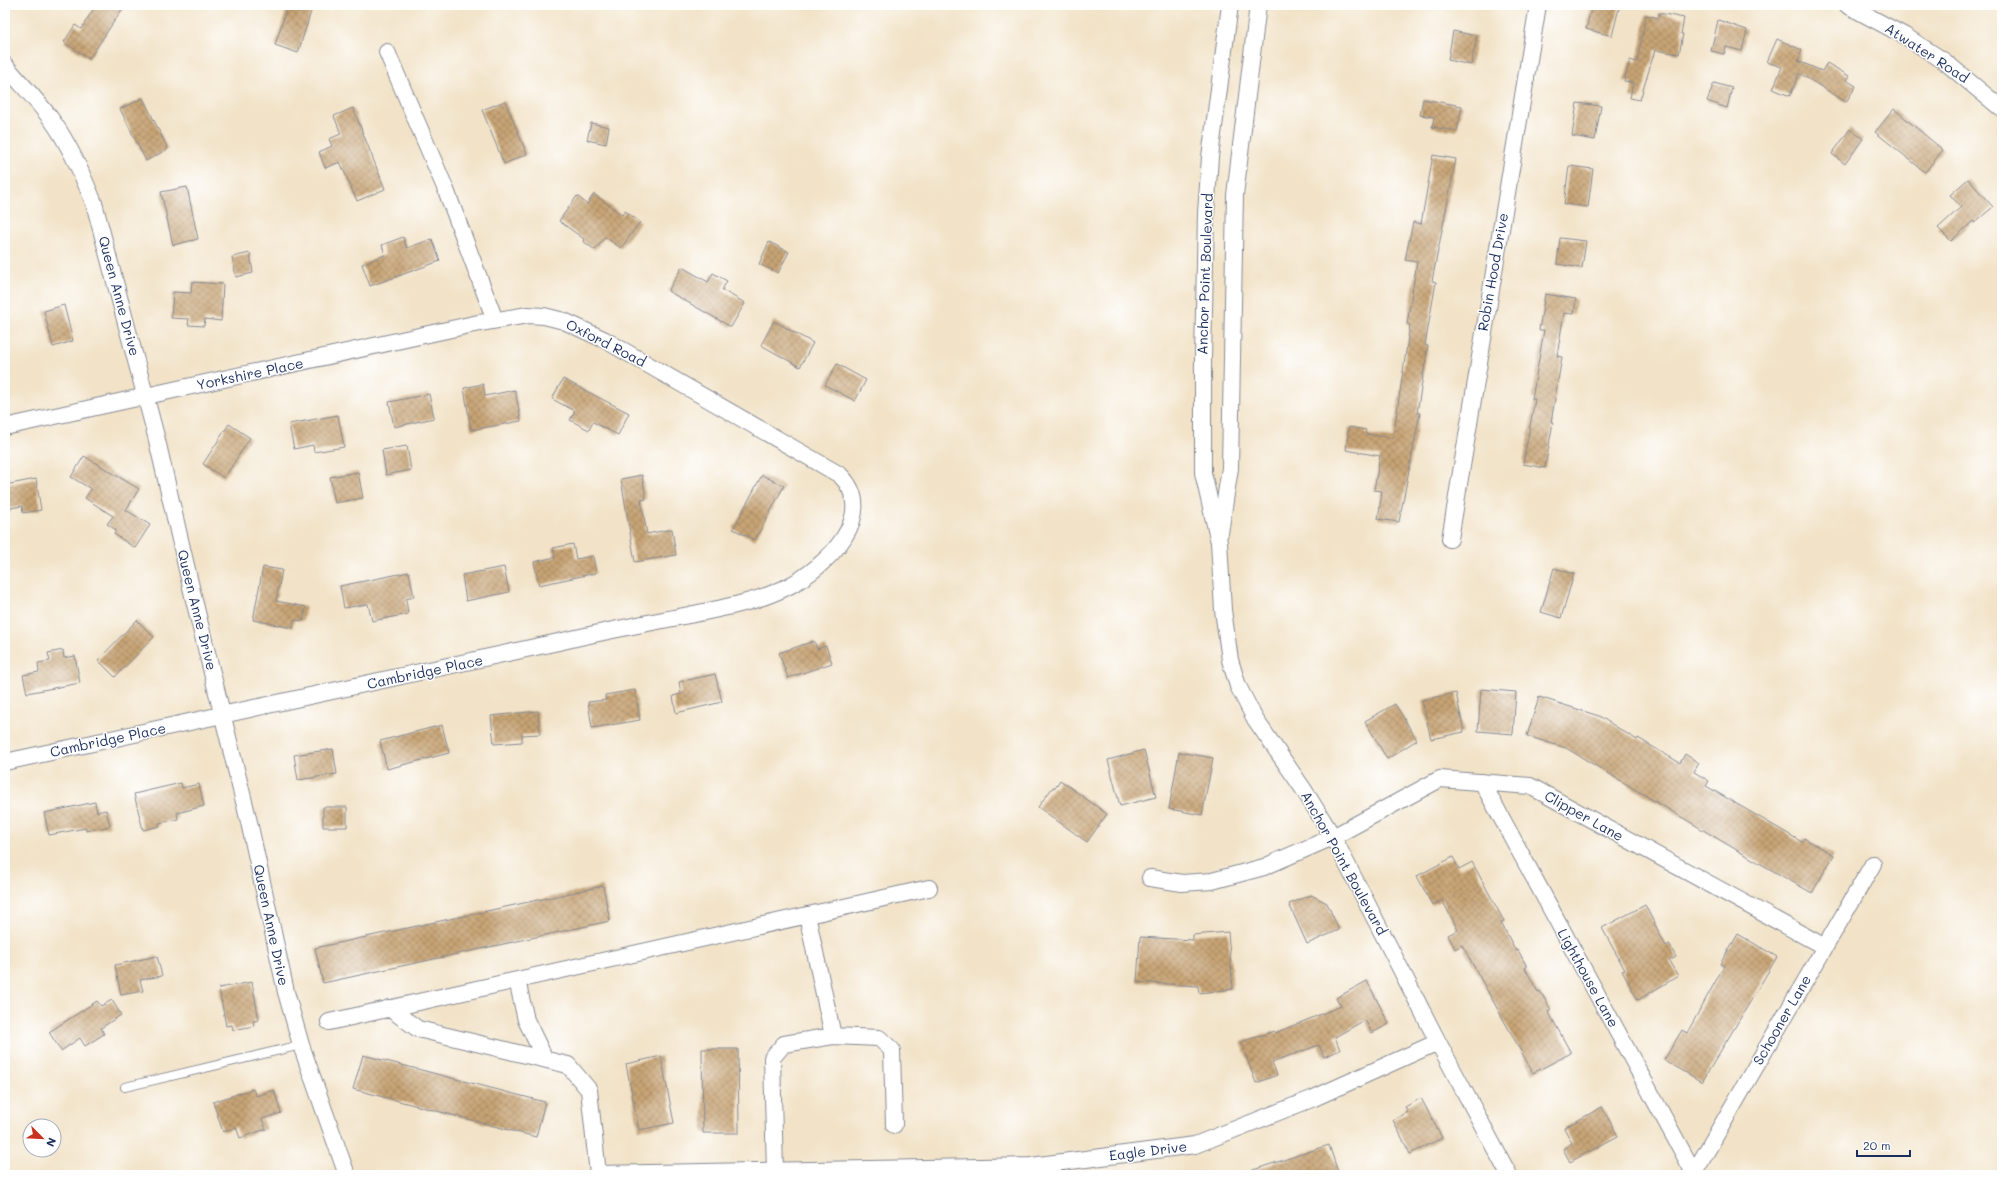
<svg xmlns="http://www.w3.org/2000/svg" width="2007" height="1180" viewBox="0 0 2007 1180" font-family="Mali,sans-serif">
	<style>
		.building { fill: url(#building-cross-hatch) }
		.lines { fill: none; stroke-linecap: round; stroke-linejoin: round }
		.service-casing { stroke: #868993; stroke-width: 10 }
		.minor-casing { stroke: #868993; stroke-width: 18 }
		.service { stroke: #fff; stroke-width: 8 }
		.minor { stroke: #fff; stroke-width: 16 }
		.labels { text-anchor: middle; stroke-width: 3; stroke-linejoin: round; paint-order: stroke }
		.street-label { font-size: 14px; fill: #1b2f5e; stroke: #fff }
	</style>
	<defs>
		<pattern id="building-cross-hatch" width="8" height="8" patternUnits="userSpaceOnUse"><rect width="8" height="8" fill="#c8a475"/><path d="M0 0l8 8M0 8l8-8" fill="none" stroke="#a28663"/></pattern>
	</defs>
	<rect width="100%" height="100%" fill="#fff"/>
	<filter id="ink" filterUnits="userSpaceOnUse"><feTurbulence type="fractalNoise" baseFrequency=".025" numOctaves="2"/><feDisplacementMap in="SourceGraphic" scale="8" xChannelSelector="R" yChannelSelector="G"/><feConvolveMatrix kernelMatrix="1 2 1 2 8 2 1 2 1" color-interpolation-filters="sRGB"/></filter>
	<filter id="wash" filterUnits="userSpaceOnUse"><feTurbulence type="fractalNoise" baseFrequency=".012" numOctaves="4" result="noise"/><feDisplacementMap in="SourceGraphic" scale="16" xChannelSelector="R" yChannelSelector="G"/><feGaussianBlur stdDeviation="0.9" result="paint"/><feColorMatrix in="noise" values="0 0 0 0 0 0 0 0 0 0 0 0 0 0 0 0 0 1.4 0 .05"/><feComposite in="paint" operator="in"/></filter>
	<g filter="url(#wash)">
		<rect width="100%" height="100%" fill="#f2e3c8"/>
		<g id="blocks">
			<path class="building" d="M96 5H125L89 59 64 42 75 25 81 29Z
				M288 5H313L298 53 275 45Z
				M1592 5H1609L1619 8 1612 36 1586 29Z
				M1659 13 1684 18 1681 34H1683L1679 54 1655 50 1640 100 1630 98 1633 83 1624 81 1630 60 1637 62 1646 15 1658 18Z
				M1718 20 1747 30 1742 51 1726 47 1724 54 1711 51Z
				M1453 31 1477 36 1471 65 1448 60Z
				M1777 39 1802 50 1798 61 1822 71 1827 63 1849 76 1846 80 1856 86 1846 102 1799 73 1790 96 1773 89 1782 67 1767 62Z
				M1714 83 1732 88 1727 108 1707 101Z
				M143 98 168 149 146 161 120 109Z
				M1423 99 1462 106 1457 131 1432 127 1434 117 1420 115Z
				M505 101 527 154 504 164 482 110Z
				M1577 103 1601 106 1595 140 1572 136Z
				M353 108 385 189 357 201 340 162 325 168 319 152 332 146 329 139 341 134 334 116Z
				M1894 109 1943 150 1925 172 1875 132Z
				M591 123 609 127 606 144 587 140Z
				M1850 129 1863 139 1845 164 1832 154Z
				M1433 155 1456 159 1432 281 1436 282 1425 345 1428 346 1417 413H1420L1399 522 1378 519 1382 491 1374 490 1380 456 1346 450 1349 427 1366 430 1365 434 1393 438 1410 325 1407 324 1417 262 1405 260 1413 222 1421 224Z
				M1569 166 1593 169 1588 207 1564 204Z
				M1968 179 1993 207 1974 223 1973 221 1951 241 1938 228 1961 207 1950 195Z
				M187 187 198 239 173 245 161 192Z
				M594 194 622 215 625 211 640 222 621 248 605 237 595 250 583 241 584 239 559 221 577 196 587 204Z
				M403 237 407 248 432 239 440 261 370 286 362 264 385 255 382 245Z
				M1560 238 1586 241 1582 268 1557 264Z
				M769 242 789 252 778 273 759 264Z
				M250 253 253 273 236 277 232 257Z
				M682 267 708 282 713 273 727 281 722 290 745 303 731 327 668 291Z
				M192 282 223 284 221 321 205 319 204 326 188 325 189 319 171 318 173 292 191 293Z
				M1545 294 1576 299 1574 314 1564 313 1557 356 1562 357 1551 422H1553L1545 468 1523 464 1535 399H1532L1544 330H1539Z
				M64 305 73 341 53 347 44 311Z
				M774 321 813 343 800 367 761 345Z
				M837 364 866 380 855 401 825 385Z
				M563 379 629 413 618 435 593 422 589 430 570 420 575 411 552 399Z
				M483 384 485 396 515 390 521 421 471 430 464 388Z
				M429 394 434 418 394 427 389 402Z
				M338 415 344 447 314 452 313 445 294 449 289 424Z
				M229 424 250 438 224 478 203 464Z
				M407 446 411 470 386 475 382 450Z
				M84 456 139 489 126 510 150 525 135 548 114 534 116 530 107 524 113 516 85 498 91 489 71 477Z
				M358 472 363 498 335 503 330 477Z
				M642 475 646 499 641 500 647 534 672 529 676 555 635 562 621 479Z
				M762 475 784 486 755 540 733 529Z
				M36 479 41 510 23 513 22 506 5 509V485Z
				M573 544 576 559 593 556 596 573 539 585 534 562 555 557 553 548Z
				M263 567 282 570 276 601 306 607 303 621 294 620 293 628 253 620Z
				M504 567 509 592 466 601 462 575Z
				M1554 568 1574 574 1561 618 1541 612Z
				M409 572 414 597 406 599 408 614 372 621 368 604 344 608 340 586Z
				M137 620 154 637 115 677 98 660Z
				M814 641 817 649 826 646 832 663 788 678 779 653Z
				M63 650 64 658 75 656 80 683 27 693 23 675 39 672 38 663 50 661 48 653Z
				M715 674 722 702 676 713 673 696 681 694 679 682Z
				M1481 689 1516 692 1513 734 1478 731Z
				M635 690 640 720 592 728 588 702 606 700 605 695Z
				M1456 693 1464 732 1431 739 1422 700Z
				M1539 697 1599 716 1637 740 1638 738 1680 763 1685 754 1699 763 1694 772 1709 781 1706 786 1802 842 1804 838 1834 855 1812 893 1740 852 1566 748 1527 736Z
				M1395 704 1417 740 1387 759 1365 721Z
				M538 711 540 734 522 735V742L494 744 491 716Z
				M442 725 449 753 387 769 380 741Z
				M333 749 337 774 298 780 294 755Z
				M1144 750 1156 797 1120 806 1108 760Z
				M1179 752 1213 758 1202 815 1169 809Z
				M1060 780 1107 814 1087 842 1038 807 1053 787 1055 788Z
				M181 783 182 788 199 784 204 806 177 813 178 819 159 823 160 826 143 830 134 794Z
				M95 802 97 812 106 810 110 826 86 831V828L49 835 44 813Z
				M323 807H347V827H323Z
				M1453 857 1459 869 1472 862 1504 921 1501 923 1516 951 1518 950 1527 967 1525 968 1538 992 1540 991 1551 1010 1548 1011 1571 1053 1533 1073 1462 945 1455 949 1448 935 1458 930 1442 900 1432 905 1417 876Z
				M603 886 610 921 323 983 315 948Z
				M1311 895 1327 903 1339 930 1307 944 1289 904Z
				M1645 905 1666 946 1669 944 1676 957 1669 961 1678 976 1638 1000 1622 971 1625 970 1602 928Z
				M1228 932 1233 989 1199 993 1198 986 1137 982 1140 937 1193 940V935Z
				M1738 934 1777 957 1702 1082 1664 1060 1682 1030 1687 1033 1724 966 1720 964Z
				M157 956 162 976 140 980 143 991 121 995 115 965Z
				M1367 981 1389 1024 1372 1033 1365 1020 1335 1037 1340 1050 1324 1057 1319 1045 1272 1062 1277 1075 1256 1083 1241 1042 1274 1031 1275 1033 1341 1006 1336 998Z
				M252 982 259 1020 253 1021 254 1026 233 1030 232 1025 226 1026 219 988Z
				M112 1000 121 1015 101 1028 104 1034 85 1046 80 1038 61 1051 49 1032 97 1001 101 1006Z
				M702 1049H738L739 1133H703Z
				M363 1055 545 1102 536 1137 353 1089Z
				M661 1056 674 1123 639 1130 626 1064Z
				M253 1089 256 1096 274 1090 281 1113 262 1119 266 1129 240 1138 236 1127 223 1132 213 1102Z
				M1421 1098 1442 1138 1410 1154 1393 1120 1408 1112 1405 1107Z
				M1602 1107 1618 1136 1570 1162 1563 1149 1572 1143 1564 1128Z
				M1329 1145 1339 1175H1244V1173Z"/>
		</g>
	</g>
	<g filter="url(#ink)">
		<use href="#blocks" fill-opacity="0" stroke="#868993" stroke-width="1"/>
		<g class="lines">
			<defs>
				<path id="service" d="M125 1087 301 1045"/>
				<path id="minor" d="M1230 5 1210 157 1206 213 1203 359V473L1219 542 1223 610 1230 660 1238 686 1255 719 1304 790 1333 837 1438 1042 1509 1175
					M1847 5 1905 36 1944 61 2002 109
					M387 52 446 190 495 320
					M5 65C20 83 37 100 51 119 70 145 82 174 94 203L156 436 194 600 249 822 286 992 301 1045 347 1175
					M5 427 474 324 528 315 544 316 564 321 605 340 840 475C881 515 825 567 789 586 758 602 723 608 689 615 647 623 605 631 563 641 377 682 191 722 5 762
					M1220 533 1230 468 1235 195 1258 5
					M1450 539 1538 5
					M1482 782 1694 1173
					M1150 878 1182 883 1212 881 1264 867 1333 837 1440 779 1530 786 1825 947
					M807 915 833 1036
					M517 980 526 1020 545 1059
					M389 1008 418 1029 568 1065 589 1090 598 1174 1031 1166 1195 1145 1314 1098 1438 1042
					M329 1022 929 888
					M775 1171 772 1058 784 1044 833 1036 879 1038 892 1050 894 1125
					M1691 1175 1694 1173 1873 864"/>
			</defs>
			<use href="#service" class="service-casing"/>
			<use href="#minor" class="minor-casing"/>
			<use href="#service" class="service"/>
			<use href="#minor" class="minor"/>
		</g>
	</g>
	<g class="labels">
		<g class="street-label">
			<text transform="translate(1927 53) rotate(33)" y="5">Atwater Road</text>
			<text transform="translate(1493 272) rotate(-80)" y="5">Robin Hood Drive</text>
			<text transform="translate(1205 274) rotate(-88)" y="5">Anchor Point Boulevard</text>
			<text transform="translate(119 296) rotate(75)" y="5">Queen Anne Drive</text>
			<text transform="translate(606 343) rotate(27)" y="5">Oxford Road</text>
			<text transform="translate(250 374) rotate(-12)" y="5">Yorkshire Place</text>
			<text transform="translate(197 610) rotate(76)" y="5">Queen Anne Drive</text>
			<text transform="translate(425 672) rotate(-12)" y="5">Cambridge Place</text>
			<text transform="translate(108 740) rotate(-12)" y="5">Cambridge Place</text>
			<text transform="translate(1584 816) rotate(29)" y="5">Clipper Lane</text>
			<text transform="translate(1344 863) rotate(61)" y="5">Anchor Point Boulevard</text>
			<text transform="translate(271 925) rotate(78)" y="5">Queen Anne Drive</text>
			<text transform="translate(1588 978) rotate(61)" y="5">Lighthouse Lane</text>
			<text transform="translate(1782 1020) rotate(-60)" y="5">Schooner Lane</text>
			<text transform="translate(1148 1151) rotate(-7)" y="5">Eagle Drive</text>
		</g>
	</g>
	<rect width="2007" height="1180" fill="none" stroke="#fff" stroke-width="20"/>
	<g transform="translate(42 1138) rotate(114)"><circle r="19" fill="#ffffff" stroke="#a4acbf"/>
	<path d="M0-3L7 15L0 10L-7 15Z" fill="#c8321e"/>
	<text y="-6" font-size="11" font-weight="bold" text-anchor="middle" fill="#1b2f5e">N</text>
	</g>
	<path d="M1857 1150v6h53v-6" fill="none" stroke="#1b2f5e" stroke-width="2"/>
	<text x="1863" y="1150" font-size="12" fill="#1b2f5e" stroke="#ffffff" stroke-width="3" paint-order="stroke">20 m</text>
</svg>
